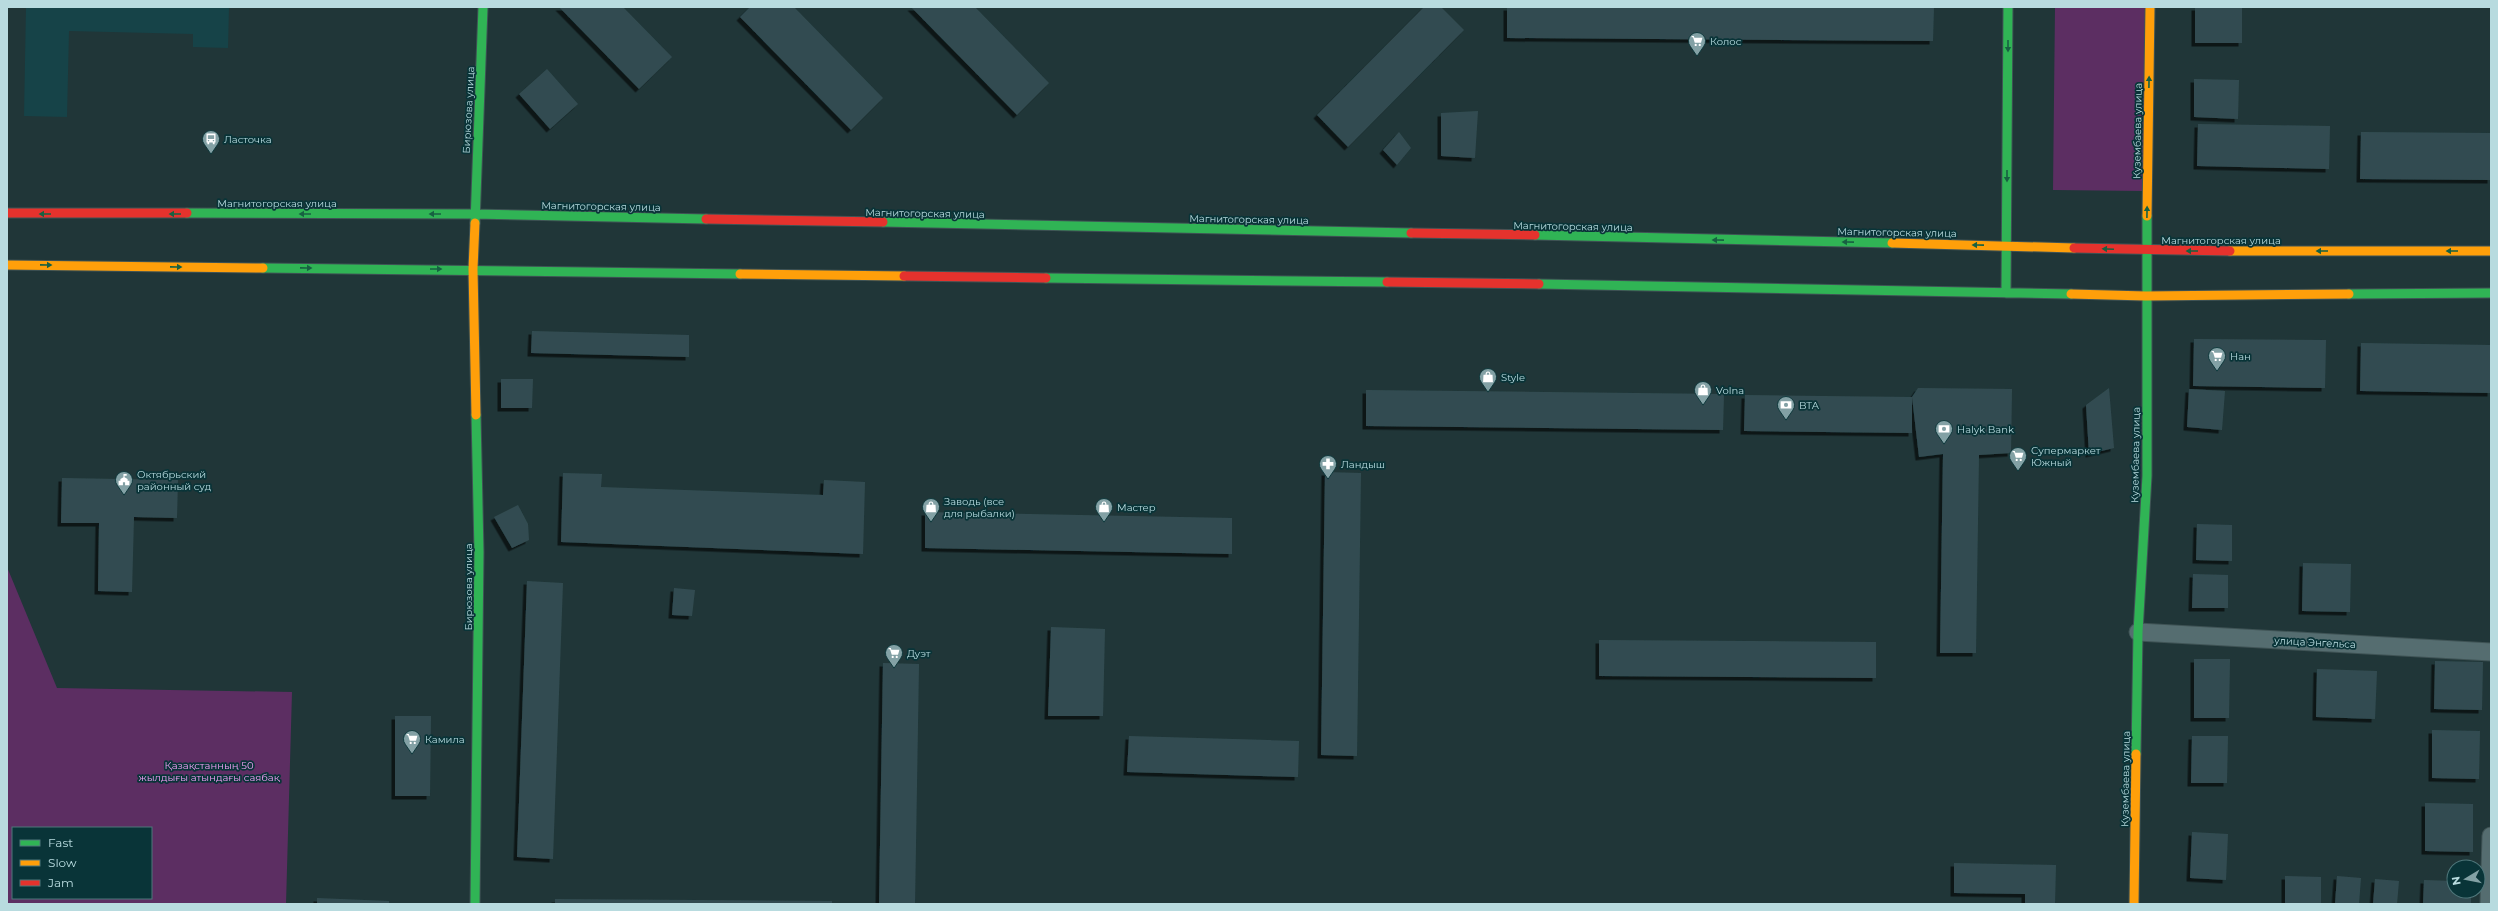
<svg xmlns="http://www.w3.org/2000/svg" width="2498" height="911" viewBox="0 0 2498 911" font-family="Montserrat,sans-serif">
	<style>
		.built { fill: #164348 }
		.green { fill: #5c2e62; fill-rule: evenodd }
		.building { fill: #324c51; filter: url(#shadow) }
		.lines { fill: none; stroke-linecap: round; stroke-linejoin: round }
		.street-casing { stroke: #3f5355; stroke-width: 19 }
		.fast-casing { stroke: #3f5355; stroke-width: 11 }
		.slow-casing { stroke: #3f5355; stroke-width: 11 }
		.jam-casing { stroke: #3f5355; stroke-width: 11 }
		.street { stroke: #556d70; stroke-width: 17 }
		.fast { stroke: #30b455; stroke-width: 9 }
		.slow { stroke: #ff9f0a; stroke-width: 9 }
		.jam { stroke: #e5322d; stroke-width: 9 }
		.oneway { fill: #176142 }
		.labels { text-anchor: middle; stroke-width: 3.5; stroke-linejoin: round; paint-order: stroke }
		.poi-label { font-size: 10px; fill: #b8dbdf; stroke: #093438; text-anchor: start }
		.street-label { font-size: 10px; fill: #b8dbdf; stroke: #093438 }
		.park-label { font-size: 10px; fill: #f4a1f7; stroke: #093438 }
	</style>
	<defs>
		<filter id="shadow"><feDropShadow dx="-3.5" dy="3.5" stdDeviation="0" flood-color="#0009"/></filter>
	</defs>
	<rect width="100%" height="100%" fill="#203638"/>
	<path class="built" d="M26 7H229L228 48 193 47V34L69 31 67 117 24 116Z"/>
	<path class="green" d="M2055 7H2147L2143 191 2053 190Z
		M7 567 57 688 292 692 286 904H7ZM13 828H151V898H13Z"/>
	<path class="building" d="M559 7H623L672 57 639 89Z
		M750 7H794L883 98 851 130 740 17Z
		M911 7H975L1049 83 1017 115Z
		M1424 7H1441L1464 30 1348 147 1317 115Z
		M1507 7H1934L1933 41 1507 38Z
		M2195 7H2242V43H2195Z
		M547 69 578 104 550 129 519 94Z
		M2194 79 2239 80 2238 119 2194 117Z
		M1478 111 1475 158 1441 156V113Z
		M2198 124 2330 126 2329 169 2197 166Z
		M1399 132 1411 148 1397 165 1383 150Z
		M2361 132 2491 133V180L2360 179Z
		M532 331 689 335V357L531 353Z
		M2194 339 2326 340 2325 388 2193 386Z
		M2361 343 2491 345V393L2360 391Z
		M501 379H533L532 408H501Z
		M1918 388 2012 389 2011 453 1979 455 1976 653H1940L1943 454 1919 457 1912 397Z
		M2109 388 2114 448 2089 454 2086 405Z
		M2189 389 2225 391 2222 430 2187 427Z
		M1366 390 1724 394 1723 430 1366 426Z
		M1745 395 1912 397V433L1744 431Z
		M1325 472 1361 473 1357 756 1321 755Z
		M563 473 602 474 601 487 823 495 824 480 865 482 863 554 561 542Z
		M62 478 178 480 177 518 134 517 132 592 98 591 99 523H61Z
		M518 505 528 524 529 540 512 548 494 517Z
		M925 512 1232 518V554L925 548Z
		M2197 524 2232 525V561L2196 560Z
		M2303 563 2351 564 2350 612 2302 611Z
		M2193 574 2228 575V608H2192Z
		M527 581 563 583 553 859 517 857Z
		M674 588 695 590 692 616 672 615Z
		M1051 627 1105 629 1103 716H1048Z
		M1599 640 1876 642V678L1599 676Z
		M2194 659H2230L2229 718H2194Z
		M2435 661 2483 662 2482 710 2434 709Z
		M883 663 919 664 915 904H879Z
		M2317 669 2377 671 2375 719 2316 717Z
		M395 716H431L430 796H395Z
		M2432 730 2480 731 2479 779 2432 778Z
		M1129 736 1299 741 1298 777 1127 772Z
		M2192 736H2228L2227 783H2191Z
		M2425 803 2473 804V852L2425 851Z
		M2192 832 2228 834 2226 880 2190 878Z
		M1954 863 2056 865 2055 904H2025V894L1954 893Z
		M2285 876 2321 877V904H2285Z
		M2337 876 2361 878 2359 904H2335Z
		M2375 879 2399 881 2397 904H2373Z
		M2424 880 2454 881V891H2471V904H2423Z
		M317 898 389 901V904H317Z
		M555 899 832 901V904H555Z"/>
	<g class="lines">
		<defs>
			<path id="street" d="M2138 632 2491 652
				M2489 904 2491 836"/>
			<path id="fast" d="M187 213 474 214 706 219
				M883 222 1411 233
				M475 223 483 7
				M1535 235 1892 243
				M263 268 740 274
				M1046 278 1387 282
				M1539 284 2071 294
				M2006 293 2008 7
				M2349 294 2491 293
				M2136 754 2138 632 2147 476V216
				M475 904 479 552 476 415"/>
			<path id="slow" d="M2147 216 2150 7
				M475 223 473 269 476 415
				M1892 243 2074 248
				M2230 251H2491
				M7 265 263 268
				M740 274 904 276
				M2071 294 2146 296 2349 294
				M2134 904 2136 754"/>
			<path id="jam" d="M7 213H187
				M706 219 883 222
				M1411 233 1535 235
				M2074 248 2230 251
				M904 276 1046 278
				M1387 282 1539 284"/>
		</defs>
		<use href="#street" class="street-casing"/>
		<use href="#fast" class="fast-casing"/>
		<use href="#slow" class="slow-casing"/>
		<use href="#jam" class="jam-casing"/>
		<use href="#street" class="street"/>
		<use href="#fast" class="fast"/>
		<use href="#slow" class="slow"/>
		<use href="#jam" class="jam"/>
	</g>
	<defs><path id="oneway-solid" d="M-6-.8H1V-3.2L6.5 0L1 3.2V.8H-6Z"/></defs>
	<g class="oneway">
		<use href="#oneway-solid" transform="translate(2008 46) rotate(90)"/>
		<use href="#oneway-solid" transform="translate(2149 82) rotate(-89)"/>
		<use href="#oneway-solid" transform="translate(2007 176) rotate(90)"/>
		<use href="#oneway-solid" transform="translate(2147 212) rotate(-89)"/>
		<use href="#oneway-solid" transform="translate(45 214) rotate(-180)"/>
		<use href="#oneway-solid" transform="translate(175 214) rotate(180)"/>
		<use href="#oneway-solid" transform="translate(305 214) rotate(180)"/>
		<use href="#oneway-solid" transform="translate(435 214) rotate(180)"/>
		<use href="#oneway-solid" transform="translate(1718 240) rotate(-179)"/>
		<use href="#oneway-solid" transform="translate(1848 242) rotate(-179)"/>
		<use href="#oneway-solid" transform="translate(1978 245) rotate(-179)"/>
		<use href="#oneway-solid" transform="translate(2108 249) rotate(-178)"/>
		<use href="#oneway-solid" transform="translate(2192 251) rotate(180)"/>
		<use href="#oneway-solid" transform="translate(2322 251) rotate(180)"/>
		<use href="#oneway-solid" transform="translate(2452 251) rotate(180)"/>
		<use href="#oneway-solid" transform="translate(46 265) rotate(1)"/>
		<use href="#oneway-solid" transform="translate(176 267) rotate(1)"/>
		<use href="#oneway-solid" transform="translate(306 268) rotate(1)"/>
		<use href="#oneway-solid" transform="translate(436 269)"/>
	</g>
	<defs>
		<symbol id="supermarket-pin" viewBox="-11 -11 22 30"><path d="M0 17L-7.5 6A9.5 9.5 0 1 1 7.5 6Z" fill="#83a1a5" stroke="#093438"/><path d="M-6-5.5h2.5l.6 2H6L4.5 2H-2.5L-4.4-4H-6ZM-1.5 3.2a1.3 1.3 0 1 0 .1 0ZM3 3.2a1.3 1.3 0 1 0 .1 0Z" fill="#fff"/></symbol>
		<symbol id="bus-pin" viewBox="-11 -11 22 30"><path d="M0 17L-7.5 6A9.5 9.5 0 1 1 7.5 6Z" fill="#83a1a5" stroke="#093438"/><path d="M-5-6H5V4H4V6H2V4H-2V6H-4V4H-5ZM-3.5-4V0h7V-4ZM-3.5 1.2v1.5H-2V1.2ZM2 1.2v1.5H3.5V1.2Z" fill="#fff"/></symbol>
		<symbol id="shop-pin" viewBox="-11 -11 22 30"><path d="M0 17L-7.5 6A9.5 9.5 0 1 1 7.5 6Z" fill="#83a1a5" stroke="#093438"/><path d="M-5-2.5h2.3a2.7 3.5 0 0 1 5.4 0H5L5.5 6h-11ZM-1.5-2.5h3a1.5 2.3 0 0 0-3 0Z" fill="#fff"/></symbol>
		<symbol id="bank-pin" viewBox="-11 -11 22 30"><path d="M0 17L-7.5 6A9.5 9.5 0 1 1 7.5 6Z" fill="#83a1a5" stroke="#093438"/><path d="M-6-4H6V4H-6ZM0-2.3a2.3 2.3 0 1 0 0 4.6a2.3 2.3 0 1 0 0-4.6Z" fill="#fff"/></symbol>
		<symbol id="pharmacy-pin" viewBox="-11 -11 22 30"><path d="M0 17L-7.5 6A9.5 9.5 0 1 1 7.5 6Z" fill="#83a1a5" stroke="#093438"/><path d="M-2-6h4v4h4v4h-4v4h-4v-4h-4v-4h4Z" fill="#fff"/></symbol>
		<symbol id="civic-pin" viewBox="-11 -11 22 30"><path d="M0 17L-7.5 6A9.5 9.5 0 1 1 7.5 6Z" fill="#83a1a5" stroke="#093438"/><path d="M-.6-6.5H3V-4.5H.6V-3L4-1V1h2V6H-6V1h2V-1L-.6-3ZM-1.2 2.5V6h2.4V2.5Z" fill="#fff"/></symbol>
	</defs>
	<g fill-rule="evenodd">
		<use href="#supermarket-pin" x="1687" y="31" width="20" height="27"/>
		<use href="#bus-pin" x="201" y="129" width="20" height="27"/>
		<use href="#supermarket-pin" x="2207" y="346" width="20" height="27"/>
		<use href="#shop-pin" x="1478" y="367" width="20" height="27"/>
		<use href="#shop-pin" x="1693" y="380" width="20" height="27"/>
		<use href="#bank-pin" x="1776" y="395" width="20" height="27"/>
		<use href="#bank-pin" x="1934" y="419" width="20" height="27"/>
		<use href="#supermarket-pin" x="2008" y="446" width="20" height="27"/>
		<use href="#pharmacy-pin" x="1318" y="454" width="20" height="27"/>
		<use href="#civic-pin" x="114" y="470" width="20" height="27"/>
		<use href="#shop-pin" x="921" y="497" width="20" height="27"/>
		<use href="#shop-pin" x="1094" y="497" width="20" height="27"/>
		<use href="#supermarket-pin" x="884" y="643" width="20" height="27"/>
		<use href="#supermarket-pin" x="402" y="729" width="20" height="27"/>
	</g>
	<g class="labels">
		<g class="poi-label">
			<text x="1710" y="45">Колос</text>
			<text x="224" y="143">Ласточка</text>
			<text x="2230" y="360">Нан</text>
			<text x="1501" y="381">Style</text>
			<text x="1716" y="394">Volna</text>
			<text x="1799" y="409">BTA</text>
			<text x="1957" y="433">Halyk Bank</text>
			<text x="2031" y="454">Супермаркет<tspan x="2031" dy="12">Южный</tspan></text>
			<text x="1341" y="468">Ландыш</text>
			<text x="137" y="478">Октябрьский<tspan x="137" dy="12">районный суд</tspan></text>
			<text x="944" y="505">Заводь (все<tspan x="944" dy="12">для рыбалки)</tspan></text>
			<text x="1117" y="511">Мастер</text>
			<text x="907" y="657">Дуэт</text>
			<text x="425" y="743">Камила</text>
		</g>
		<g class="street-label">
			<text transform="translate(468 110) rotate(-87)" y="4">Бирюзова улица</text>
			<text transform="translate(2137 131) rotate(-89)" y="4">Кузембаева улица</text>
			<text x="277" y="207">Магнитогорская улица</text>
			<text transform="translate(601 206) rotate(1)" y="4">Магнитогорская улица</text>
			<text transform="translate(925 213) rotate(1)" y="4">Магнитогорская улица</text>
			<text transform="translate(1249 219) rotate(1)" y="4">Магнитогорская улица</text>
			<text transform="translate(1573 226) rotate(1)" y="4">Магнитогорская улица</text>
			<text transform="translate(1897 232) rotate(1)" y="4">Магнитогорская улица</text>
			<text x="2221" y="244">Магнитогорская улица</text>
			<text transform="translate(2135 455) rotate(-89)" y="4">Кузембаева улица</text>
			<text transform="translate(468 587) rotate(-90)" y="4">Бирюзова улица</text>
			<text transform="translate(2315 642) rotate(3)" y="4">улица Энгельса</text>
			<text transform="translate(2125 779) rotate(-89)" y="4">Кузембаева улица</text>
		</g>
		<g class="park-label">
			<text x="209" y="769">Қазақстанның 50<tspan x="209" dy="12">жылдығы атындағы саябақ</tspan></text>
		</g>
	</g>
	<rect width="2498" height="911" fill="none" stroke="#b8dbdf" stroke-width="16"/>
	<rect x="12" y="827" width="140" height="72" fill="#093438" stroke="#4f777b"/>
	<rect x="20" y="840" width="20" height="6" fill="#30b455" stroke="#4f777b"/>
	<text x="48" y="847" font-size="12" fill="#b8dbdf">Fast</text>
	<rect x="20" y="860" width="20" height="6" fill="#ff9f0a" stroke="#4f777b"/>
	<text x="48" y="867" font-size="12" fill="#b8dbdf">Slow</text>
	<rect x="20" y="880" width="20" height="6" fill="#e5322d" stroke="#4f777b"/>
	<text x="48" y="887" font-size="12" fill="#b8dbdf">Jam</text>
	<g transform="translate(2466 879) rotate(260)"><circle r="19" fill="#093438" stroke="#4f777b"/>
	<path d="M0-3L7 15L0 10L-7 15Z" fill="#83a1a5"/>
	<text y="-6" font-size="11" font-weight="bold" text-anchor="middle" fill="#b8dbdf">N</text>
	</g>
</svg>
